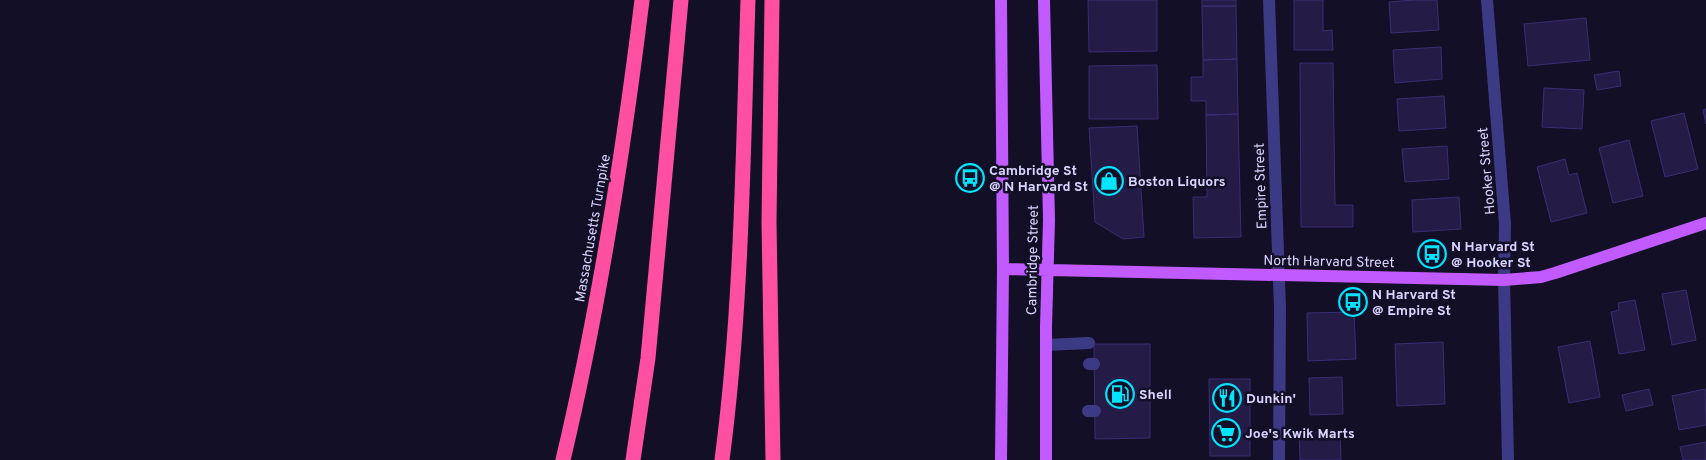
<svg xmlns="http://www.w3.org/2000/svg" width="1706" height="460" viewBox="0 0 1706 460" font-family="Overpass,sans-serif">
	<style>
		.building { fill: #241b47; stroke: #3b2d73 }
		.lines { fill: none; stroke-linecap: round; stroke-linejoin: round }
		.minor { stroke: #3d3a85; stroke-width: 12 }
		.major { stroke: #c25bff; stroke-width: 12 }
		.highway { stroke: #ff4fa3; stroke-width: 15 }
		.labels { text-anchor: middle; stroke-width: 5; stroke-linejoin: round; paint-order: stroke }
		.poi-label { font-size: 14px; font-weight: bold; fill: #d9d4ff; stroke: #130f26; text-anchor: start }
		.street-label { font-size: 14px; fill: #d9d4ff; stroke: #130f26 }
	</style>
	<rect width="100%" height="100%" fill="#130f26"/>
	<path class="building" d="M1088 0H1157V51L1089 52Z
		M1202 0H1236V6H1202Z
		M1294 0H1323V31L1332 30 1333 50H1294Z
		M1414 0H1437L1439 30 1391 33 1389 2Z
		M1202 6H1236L1237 59 1203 60Z
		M1586 18 1590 60 1528 66 1524 24Z
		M1441 47 1442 79 1395 83 1393 50Z
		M1237 59 1238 114 1206 115V101H1191V77H1203V60Z
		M1300 63H1333L1335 205H1353V227H1301Z
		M1157 65 1158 119H1089V66Z
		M1619 71 1621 86 1597 90 1594 75Z
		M1544 88 1584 90 1582 129 1542 127Z
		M1444 96 1446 128 1399 131 1397 99Z
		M1706 109V124L1703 110Z
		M1684 113 1698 169 1665 177 1651 121Z
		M1238 114 1241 237 1194 238 1193 197H1207L1206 115Z
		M1137 126 1144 237 1123 239 1095 222 1089 128Z
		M1629 140 1643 196 1613 203 1599 148Z
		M1447 146 1449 179 1405 182 1402 149Z
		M1565 159 1569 175 1577 173 1587 213 1551 222 1537 167Z
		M1459 197 1461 229 1413 232 1412 200Z
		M1686 290 1696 340 1672 345 1662 294Z
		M1635 300 1645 350 1619 354 1611 312 1619 310 1618 303Z
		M1354 312 1356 359 1308 361 1307 313Z
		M1590 341 1600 397 1569 403 1558 347Z
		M1443 342 1445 404 1397 406 1395 344Z
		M1094 344H1150V438L1095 439Z
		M1342 377 1343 414 1310 415 1309 378Z
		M1209 379H1250V456H1210Z
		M1649 389 1653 405 1626 411 1622 395Z
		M1705 389 1706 425 1679 430 1672 396Z
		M1340 432 1341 460H1300L1299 433Z
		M1706 442V460H1683L1680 447Z"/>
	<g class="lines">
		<path class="minor" d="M1269 0 1280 308 1279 460
			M1487 0 1505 224 1504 280 1508 460
			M1046 345 1089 343
			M1089 364H1094
			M1088 411H1095"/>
		<path class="major" d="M1001 0 1003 269 1001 460
			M1044 0 1049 220 1046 327V460
			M1003 269 1504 280 1541 277 1555 273 1706 223"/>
		<path class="highway" d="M772 0 769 222 773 460
			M563 460C599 308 623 155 642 0
			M633 460 648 358 681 0
			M722 460C742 308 743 154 748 0"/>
	</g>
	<defs>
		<symbol id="bus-ring" viewBox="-11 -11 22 22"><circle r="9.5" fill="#130f26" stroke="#00e5ff" stroke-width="1.5"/><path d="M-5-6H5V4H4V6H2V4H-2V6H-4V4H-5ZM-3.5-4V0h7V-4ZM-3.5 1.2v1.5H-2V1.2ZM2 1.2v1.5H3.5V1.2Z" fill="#00e5ff"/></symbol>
		<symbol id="shop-ring" viewBox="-11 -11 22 22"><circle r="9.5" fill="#130f26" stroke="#00e5ff" stroke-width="1.5"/><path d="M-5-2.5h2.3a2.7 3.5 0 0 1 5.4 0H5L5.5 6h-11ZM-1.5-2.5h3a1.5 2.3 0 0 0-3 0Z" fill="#00e5ff"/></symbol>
		<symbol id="fuel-ring" viewBox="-11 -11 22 22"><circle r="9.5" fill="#130f26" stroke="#00e5ff" stroke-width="1.5"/><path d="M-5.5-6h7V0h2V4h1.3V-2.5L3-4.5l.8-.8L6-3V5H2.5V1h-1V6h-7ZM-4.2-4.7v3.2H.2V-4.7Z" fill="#00e5ff"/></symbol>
		<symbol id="restaurant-ring" viewBox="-11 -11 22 22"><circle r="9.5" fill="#130f26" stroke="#00e5ff" stroke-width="1.5"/><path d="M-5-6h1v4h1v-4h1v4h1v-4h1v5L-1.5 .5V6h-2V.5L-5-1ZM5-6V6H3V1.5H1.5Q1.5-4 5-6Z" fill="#00e5ff"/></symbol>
		<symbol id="supermarket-ring" viewBox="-11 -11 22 22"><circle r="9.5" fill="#130f26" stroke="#00e5ff" stroke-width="1.5"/><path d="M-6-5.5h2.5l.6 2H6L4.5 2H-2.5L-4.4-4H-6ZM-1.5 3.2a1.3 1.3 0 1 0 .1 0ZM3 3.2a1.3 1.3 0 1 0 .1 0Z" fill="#00e5ff"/></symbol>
	</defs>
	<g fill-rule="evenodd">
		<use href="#bus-ring" x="954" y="162" width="32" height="32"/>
		<use href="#shop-ring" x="1093" y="165" width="32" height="32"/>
		<use href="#bus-ring" x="1416" y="238" width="32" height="32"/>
		<use href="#bus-ring" x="1337" y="286" width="32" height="32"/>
		<use href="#fuel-ring" x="1104" y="378" width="32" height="32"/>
		<use href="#restaurant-ring" x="1211" y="382" width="32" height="32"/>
		<use href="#supermarket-ring" x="1210" y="417" width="32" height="32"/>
	</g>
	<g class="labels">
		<g class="poi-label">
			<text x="989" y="175">Cambridge St<tspan x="989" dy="16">@ N Harvard St</tspan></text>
			<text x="1128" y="186">Boston Liquors</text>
			<text x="1451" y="251">N Harvard St<tspan x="1451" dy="16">@ Hooker St</tspan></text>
			<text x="1372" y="299">N Harvard St<tspan x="1372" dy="16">@ Empire St</tspan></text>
			<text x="1139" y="399">Shell</text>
			<text x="1246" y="403">Dunkin'</text>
			<text x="1245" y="438">Joe's Kwik Marts</text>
		</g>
		<g class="street-label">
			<text transform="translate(1486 171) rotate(-95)" y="5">Hooker Street</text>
			<text transform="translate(1260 186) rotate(-92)" y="5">Empire Street</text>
			<text transform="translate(592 228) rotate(-80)" y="5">Massachusetts Turnpike</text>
			<text transform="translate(1032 260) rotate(-89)" y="5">Cambridge Street</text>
			<text transform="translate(1329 261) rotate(1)" y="5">North Harvard Street</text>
		</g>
	</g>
</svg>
